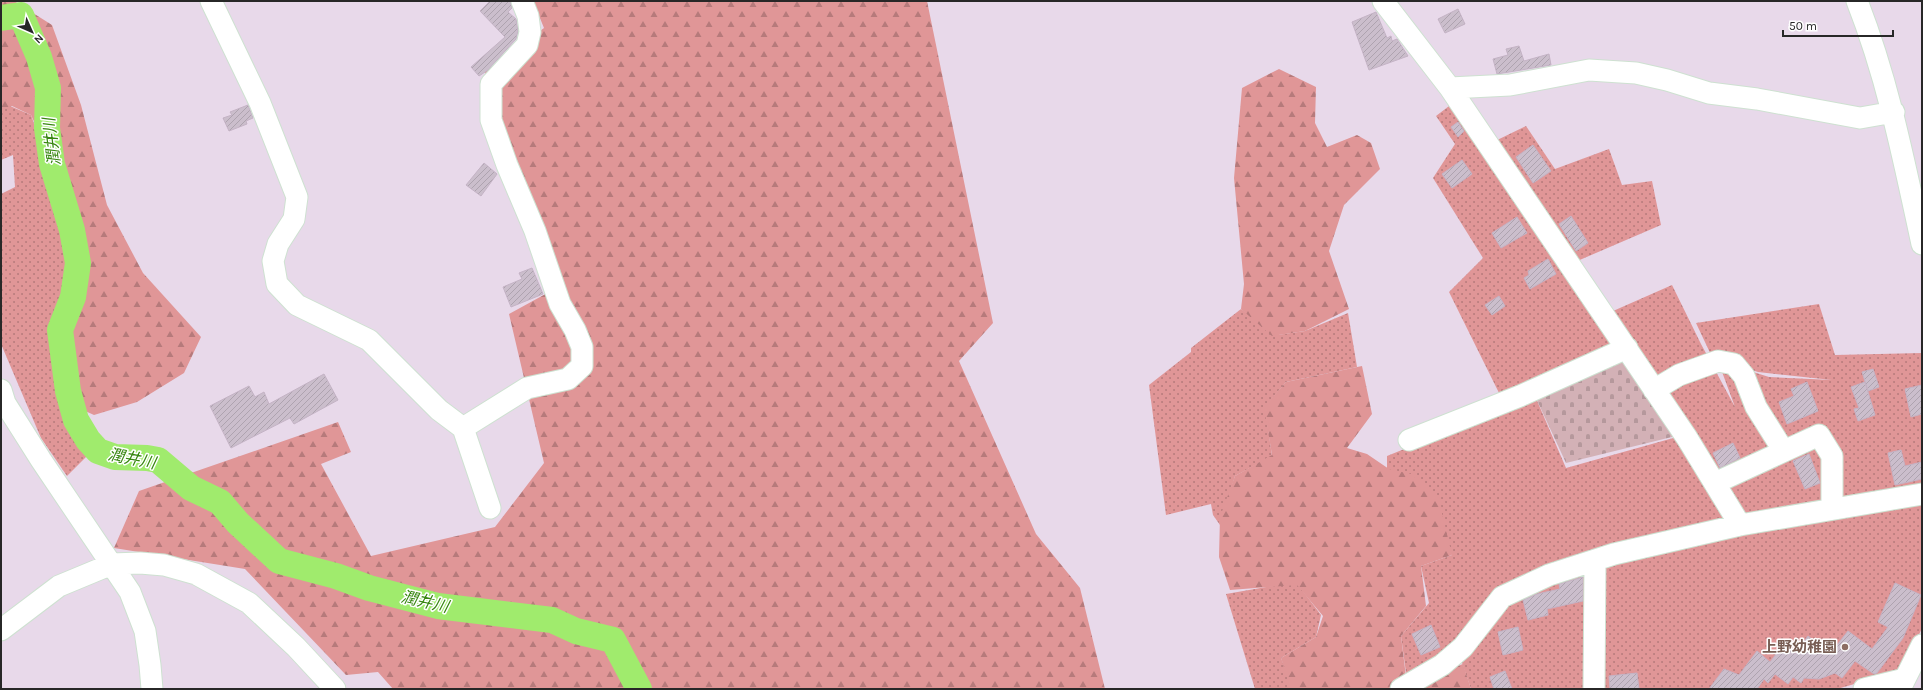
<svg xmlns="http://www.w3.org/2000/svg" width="1923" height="690" viewBox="0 0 1923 690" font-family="Karla,'Noto Sans JP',sans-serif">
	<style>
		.grass { fill: url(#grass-dots) }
		.forest { fill: url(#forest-firs) }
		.cemetery { fill: url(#cemetery-stones) }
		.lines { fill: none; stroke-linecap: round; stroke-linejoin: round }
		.river { stroke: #a0eb6d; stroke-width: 26 }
		.building { fill: url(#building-hatch); stroke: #c4b3c5 }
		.minor-casing { stroke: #cee1d1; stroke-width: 23 }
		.minor { stroke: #fff; stroke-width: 21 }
		.education-dot { fill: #8d6e63; stroke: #fff; stroke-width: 1.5 }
		.labels { text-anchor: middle; stroke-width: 3; stroke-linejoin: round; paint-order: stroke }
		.education-label { font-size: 15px; font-weight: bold; fill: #785e54; stroke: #fff; text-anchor: end }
		.water-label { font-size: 16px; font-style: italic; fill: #378610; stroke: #fff }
	</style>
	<defs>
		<pattern id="grass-dots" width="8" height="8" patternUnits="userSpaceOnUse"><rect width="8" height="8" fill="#e09697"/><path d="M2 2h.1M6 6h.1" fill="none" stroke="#b67a7b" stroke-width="1.8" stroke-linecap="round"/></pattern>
		<pattern id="forest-firs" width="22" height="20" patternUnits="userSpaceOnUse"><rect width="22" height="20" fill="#e09697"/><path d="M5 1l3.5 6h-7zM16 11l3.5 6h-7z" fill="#b67a7b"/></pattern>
		<pattern id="cemetery-stones" width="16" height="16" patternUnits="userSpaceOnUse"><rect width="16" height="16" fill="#d3b1b6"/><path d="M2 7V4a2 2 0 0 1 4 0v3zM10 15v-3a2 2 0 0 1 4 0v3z" fill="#b5989c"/></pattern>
		<pattern id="building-hatch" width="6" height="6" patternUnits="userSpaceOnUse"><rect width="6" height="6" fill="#cbbecc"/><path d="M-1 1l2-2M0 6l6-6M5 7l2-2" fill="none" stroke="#aea3af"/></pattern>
	</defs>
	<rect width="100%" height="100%" fill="#e8d9ea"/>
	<path class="grass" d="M3 103 31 115 73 235 70 396 88 455 67 476 41 438 1 344V194L15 187 13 155 1 160V104Z
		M1453 103 1614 348 1502 399 1449 292 1483 258 1433 178 1455 144 1436 116Z
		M1526 126 1555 169 1609 149 1622 185 1652 181 1661 225 1575 262 1491 143Z
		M1672 285 1701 344 1735 407 1718 361 1769 377 1832 380 1758 372 1712 357 1696 323 1819 304 1835 355 1922 353V487L1740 525 1512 592 1790 517 1922 497V628L1903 670 1837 689H1471L1458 651 1407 680 1401 636 1429 603 1421 566 1452 555 1387 473V456L1535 396 1566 468 1684 435 1604 315Z
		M1241 309 1277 335 1305 331 1348 313 1357 367 1286 382 1265 407 1272 456 1235 476 1220 525 1213 515 1211 504 1166 515 1149 385 1191 352V348Z
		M1296 582 1321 615 1316 637 1281 658 1293 689H1255L1226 594Z"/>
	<path class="forest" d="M1 1H14L52 25 81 105 107 205 143 273 201 337 184 373 137 402 94 415 72 405 50 339 70 294 68 253 43 141 31 115 12 106 1 110Z
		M533 1H927L993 323 959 361 1036 534 1080 588 1105 689H393L378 672 346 675 245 569 114 548 139 491 338 422 351 452 321 464 371 556 495 527 544 463 509 314 551 291 485 72 544 28Z
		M1279 69 1316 87 1315 123 1327 147 1357 135 1371 143 1380 169 1344 205 1329 251 1349 309 1305 331 1272 336 1241 309 1244 284 1234 178 1242 88Z
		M1362 366 1372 414 1347 448 1367 454 1389 469 1411 474 1438 497 1452 555 1421 566 1426 606 1401 636 1407 685 1463 664 1471 689H1291L1281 658 1316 637 1323 616 1297 585 1230 590 1219 557 1220 517 1235 476 1272 455 1264 407 1286 382Z"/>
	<path class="cemetery" d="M1623 361 1680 435 1566 463 1535 396Z"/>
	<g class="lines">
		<path class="river" d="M1 18 21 15 39 57 48 88 47 128 52 164 72 230 78 263 73 297 60 330 68 391 76 420 88 440 98 451 115 457 147 458 158 460 191 488 220 502 238 523 279 561 336 576 369 588 438 606 552 620 576 631 613 640 639 689"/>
	</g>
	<path class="building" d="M490 1H510L512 8 508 12 516 19 518 31 516 39 488 70 479 76 471 67 505 37 480 11Z
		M1458 9 1465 24 1445 33 1438 19Z
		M1376 12 1387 38 1391 36 1392 41 1397 39 1408 56 1369 70 1352 22Z
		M1519 46 1524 61 1549 54 1551 65 1497 74 1493 59 1508 55 1506 49Z
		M248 105 253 118 246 121 247 124 229 131 223 118 232 115 230 112Z
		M1458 122 1464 131 1458 137 1451 127Z
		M1533 145 1551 171 1533 183 1516 157Z
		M1462 160 1472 174 1452 188 1442 174Z
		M484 163 497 174 481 196 466 185Z
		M1571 216 1588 243 1576 251 1559 224Z
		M1517 217 1527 233 1501 248 1492 233Z
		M1548 259 1556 274 1530 289 1524 278 1529 275 1528 271Z
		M532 268 543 294 511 307 503 287 522 279 519 273Z
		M1499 296 1505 306 1492 315 1485 305Z
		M1873 369 1879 387 1868 391 1862 372Z
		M324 374 338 400 294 424 290 418 231 448 210 406 249 386 255 397 264 392 269 404Z
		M1807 382 1818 411 1787 424 1779 402 1794 396 1791 389Z
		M1865 382 1875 415 1858 421 1854 409 1859 408 1851 387Z
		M1922 385V414L1911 417 1905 389Z
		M1733 443 1740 458 1720 468 1713 453Z
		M1901 450 1905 466 1922 462V479L1895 485 1888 453Z
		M1809 454 1820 483 1805 489 1793 461Z
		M1583 577V601L1547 609 1548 615 1528 620 1523 600 1537 594 1560 589 1559 584Z
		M1895 583 1921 595 1903 638 1877 673 1874 674 1855 661 1842 678 1835 673 1819 679 1804 678 1801 683 1793 677 1788 684 1775 674 1768 683 1764 679 1757 689H1709L1724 669 1739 675 1757 651 1770 662 1783 645 1795 654 1808 636 1830 654 1848 631 1872 649 1888 627 1878 622Z
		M1431 625 1440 647 1421 655 1412 634Z
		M1518 627 1523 650 1503 655 1498 632Z
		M1505 671 1512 689H1494L1490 677Z
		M1637 673 1639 689H1610L1609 676Z"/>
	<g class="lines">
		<defs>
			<path id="minor" d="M211 1 260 103 297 197 294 219 278 244 273 261 277 284 297 305 369 340 439 410 463 428 490 508
				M1383 1 1450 88 1687 438 1740 525
				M1857 1C1888 80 1904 161 1922 244
				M1450 88 1510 85 1589 70 1636 73 1667 80 1709 93 1757 99 1860 118 1894 112
				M1 390 5 403 41 460 130 592 145 631 150 665 152 689
				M1654 390 1679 375 1718 361 1734 364 1744 376 1756 407 1783 450
				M463 428 527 388 568 379 582 366V347L575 330 560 304 535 231 507 165 491 120V84L527 45 530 32 528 16 522 1
				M1409 440 1520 396 1627 348
				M1715 483 1819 435 1832 456V509
				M1 630 59 586 112 564 140 563 164 565 196 574 249 603 296 647 335 689
				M1401 689 1442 665 1463 647 1502 597 1549 575 1614 554 1740 525 1922 494
				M1594 689 1595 565
				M1864 689 1905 679
				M1900 689 1922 645"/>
		</defs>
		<use href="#minor" class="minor-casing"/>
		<use href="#minor" class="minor"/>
	</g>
	<circle class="education-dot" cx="1845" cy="647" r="4"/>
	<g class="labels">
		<g class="education-label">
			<text x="1837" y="652">上野幼稚園</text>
		</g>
		<g class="water-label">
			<text transform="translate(51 142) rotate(-97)" y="6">潤井川</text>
			<text transform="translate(132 458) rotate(11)" y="6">潤井川</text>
			<text transform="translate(425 601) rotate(13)" y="6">潤井川</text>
		</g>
	</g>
	<rect width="1923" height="690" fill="none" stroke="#272727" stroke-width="4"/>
	<g transform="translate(32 32) rotate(135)" stroke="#ffffff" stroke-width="3" paint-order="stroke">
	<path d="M0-3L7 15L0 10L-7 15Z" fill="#272727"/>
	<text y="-6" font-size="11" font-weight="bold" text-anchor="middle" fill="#272727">N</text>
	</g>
	<path d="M1783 30v6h110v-6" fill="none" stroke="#272727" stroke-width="2"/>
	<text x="1789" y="30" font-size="12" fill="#272727" stroke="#ffffff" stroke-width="3" paint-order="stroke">50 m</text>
</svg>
